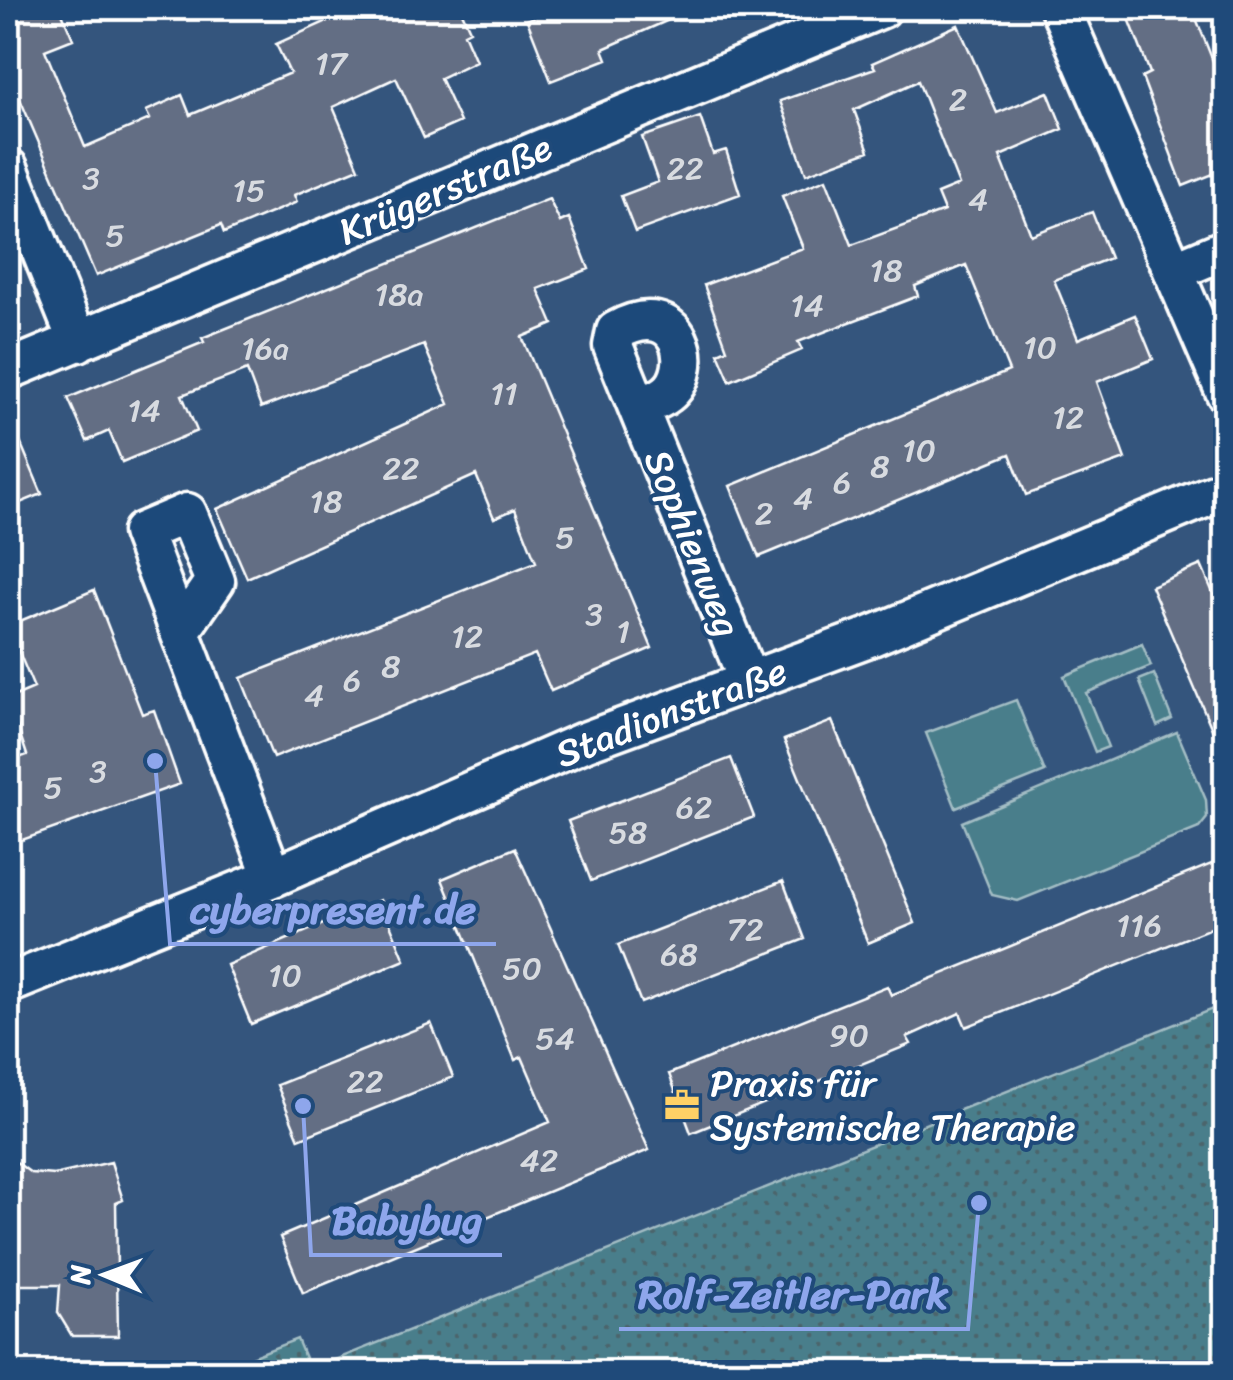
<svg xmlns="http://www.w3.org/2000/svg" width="1233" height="1380" viewBox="0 0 1233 1380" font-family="Sriracha,sans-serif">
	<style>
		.grass { fill: #4a7e8b; stroke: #a4bec5; stroke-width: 2.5 }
		.park { fill: url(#park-dots); stroke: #a4bec5; stroke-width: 2.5 }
		.building { fill: #646e84; stroke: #fff; stroke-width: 2.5 }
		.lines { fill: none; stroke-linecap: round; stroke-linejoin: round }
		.street-casing { stroke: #fff; stroke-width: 45 }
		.street { stroke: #1f4a7a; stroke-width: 38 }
		.labels { text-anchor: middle; stroke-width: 8; stroke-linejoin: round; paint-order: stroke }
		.number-label { font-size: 32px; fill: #d8dbe0 }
		.street-label { font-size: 38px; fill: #fff; stroke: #1f4a7a }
		.poi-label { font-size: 38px; fill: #fff; stroke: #1f4a7a; text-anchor: start }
		.leader { fill: none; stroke: #8ea6ec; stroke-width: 4 }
		.callout-dot { fill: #8ea6ec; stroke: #1f4a7a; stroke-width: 4 }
		.callout-label { font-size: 40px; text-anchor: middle; font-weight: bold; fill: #8ea6ec; stroke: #1f4a7a; stroke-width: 8; stroke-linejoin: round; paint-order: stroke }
	</style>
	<defs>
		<pattern id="park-dots" width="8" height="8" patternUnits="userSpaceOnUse" patternTransform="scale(2.5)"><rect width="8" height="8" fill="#4a7e8b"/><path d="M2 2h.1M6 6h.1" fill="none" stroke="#4b656c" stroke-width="1.8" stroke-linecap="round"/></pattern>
	</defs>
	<rect width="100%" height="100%" fill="#34557d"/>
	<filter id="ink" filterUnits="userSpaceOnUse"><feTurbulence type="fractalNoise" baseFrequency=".01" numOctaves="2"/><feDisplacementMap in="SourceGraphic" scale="20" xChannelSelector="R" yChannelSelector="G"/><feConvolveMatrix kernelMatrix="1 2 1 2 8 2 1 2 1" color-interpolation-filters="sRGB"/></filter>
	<g filter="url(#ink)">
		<path class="grass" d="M1142 644 1151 666 1086 693 1108 747 1095 752 1064 676Z
			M1154 674 1172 719 1157 726 1139 680Z
			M1016 700 1045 772 956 808 926 733Z
			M1177 732 1206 800 1207 818 1199 828 1018 901 992 895 962 822Z"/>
		<path class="park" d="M1225 1004V1372H213L297 1339 310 1370Z"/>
		<path class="building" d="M8 8H60L73 39 45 50 85 147 150 119 146 111 182 95 190 115 290 73 276 44 356 8H460L470 30 464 33 476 61 440 78 460 122 424 138 396 78 333 107 359 168 294 195 297 202 224 233 221 225 96 276 8 71Z
			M556 8H696L603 49 607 59 551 81 527 20Z
			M1125 8H1192L1226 94V169L1183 186 1142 77 1150 73Z
			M958 25 997 113 1048 92 1063 129 1000 156 1031 235 1092 212 1110 258 1054 280 1078 339 1135 315 1153 359 1097 382 1125 459 1026 495 1010 454 759 557 730 486 1009 371 966 265 915 286 918 296 798 342 802 350 730 381 718 353 727 349 704 285 803 248 782 196 826 179 852 245 944 211 937 194 959 185 918 81 854 110 869 151 806 174 780 101 875 68 872 63Z
			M700 117 713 154 726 150 740 194 635 232 621 196 658 182 642 137Z
			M549 199 560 222 569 218 589 269 538 289 553 324 522 337 652 648 551 691 535 654 273 758 241 678 536 562 515 509 494 518 476 475 247 578 217 509 449 404 424 345 261 408 247 370 182 395 197 431 122 462 109 431 87 441 68 398 204 342 202 338Z
			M8 413 42 494 8 508Z
			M1201 565 1226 623V762L1151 586Z
			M94 590 142 714 154 710 180 784 8 845V762L27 755 8 699 34 688 8 626Z
			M832 721 915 923 868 943 784 740Z
			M731 758 754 817 591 881 568 821Z
			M515 848 649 1150 303 1293 280 1237 550 1122 522 1057 515 1060 442 879Z
			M1226 858V922L966 1027 960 1013 907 1037 911 1044 691 1133 669 1074 887 986 891 995Z
			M783 881 805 939 641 1003 618 945Z
			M380 900 405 960 251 1024 227 965Z
			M431 1023 453 1077 299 1139 277 1085Z
			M8 1156 31 1173 54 1175 111 1162 123 1200 116 1203 118 1336H72L58 1313 60 1285H8Z"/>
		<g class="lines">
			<defs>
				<path id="street" d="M1060 8 1226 393
					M8 168 78 342
					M1174 271 1226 249
					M8 370 882 8
					M638 407C647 404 660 400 667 394 698 370 682 294 616 331L613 346 748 679
					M181 630 215 581 187 513 142 532 273 877
					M8 984 273 877 584 742 872 636 1226 489"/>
			</defs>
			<use href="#street" class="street-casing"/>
			<use href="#street" class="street"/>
		</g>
	</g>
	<defs>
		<symbol id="office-bare" viewBox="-9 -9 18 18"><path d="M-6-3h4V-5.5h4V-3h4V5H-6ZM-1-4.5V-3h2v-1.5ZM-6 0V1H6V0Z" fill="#ffd166" stroke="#1f4a7a" stroke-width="2.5" paint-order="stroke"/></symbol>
	</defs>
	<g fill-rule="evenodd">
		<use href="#office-bare" x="657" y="1080" width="50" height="50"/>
	</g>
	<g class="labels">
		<g class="number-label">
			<text x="331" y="74">17</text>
			<text x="958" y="110">2</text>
			<text x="685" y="179">22</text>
			<text x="91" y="189">3</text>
			<text x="249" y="201">15</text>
			<text x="978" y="210">4</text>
			<text x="115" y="246">5</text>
			<text x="886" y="281">18</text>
			<text x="399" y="305">18a</text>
			<text x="807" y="316">14</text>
			<text x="1040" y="358">10</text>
			<text x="265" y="359">16a</text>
			<text x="504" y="404">11</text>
			<text x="144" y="421">14</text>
			<text x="1068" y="428">12</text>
			<text x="919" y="461">10</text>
			<text x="880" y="477">8</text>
			<text x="401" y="479">22</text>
			<text x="842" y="493">6</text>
			<text x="803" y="509">4</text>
			<text x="326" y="512">18</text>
			<text x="764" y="524">2</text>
			<text x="565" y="548">5</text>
			<text x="594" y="625">3</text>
			<text x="623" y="642">1</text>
			<text x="467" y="647">12</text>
			<text x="391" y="677">8</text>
			<text x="352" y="691">6</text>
			<text x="314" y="706">4</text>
			<text x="98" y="782">3</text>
			<text x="53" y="798">5</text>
			<text x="694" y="818">62</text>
			<text x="628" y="843">58</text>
			<text x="1139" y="936">116</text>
			<text x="745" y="940">72</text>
			<text x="679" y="965">68</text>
			<text x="522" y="979">50</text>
			<text x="285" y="986">10</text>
			<text x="849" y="1046">90</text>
			<text x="555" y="1049">54</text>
			<text x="365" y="1092">22</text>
			<text x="539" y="1171">42</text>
		</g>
		<g class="street-label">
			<text transform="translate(445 189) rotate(-23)" y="13">Krügerstraße</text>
			<text transform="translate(693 543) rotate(68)" y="13">Sophienweg</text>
			<text transform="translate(671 712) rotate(-21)" y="13">Stadionstraße</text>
		</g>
		<g class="poi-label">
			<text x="710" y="1096">Praxis für<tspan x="710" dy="44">Systemische Therapie</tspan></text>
		</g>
	</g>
	<path class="leader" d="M155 761L170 944H496M303 1106L311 1255H502M979 1203L968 1329H619"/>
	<g class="callout-dot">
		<circle cx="155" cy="761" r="10"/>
		<circle cx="303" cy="1106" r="10"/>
		<circle cx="979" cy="1203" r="10"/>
	</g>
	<g class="callout-label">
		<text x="333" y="923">cyberpresent.de</text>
		<text x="407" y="1234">Babybug</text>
		<text x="793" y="1308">Rolf-Zeitler-Park</text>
	</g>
	<rect width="1233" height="1380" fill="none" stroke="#1f4a7a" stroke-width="40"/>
	<rect x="20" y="20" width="1193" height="1340" fill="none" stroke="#fff" stroke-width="4" filter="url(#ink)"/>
	<g transform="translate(105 1275) rotate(271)" stroke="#1f4a7a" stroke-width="8" paint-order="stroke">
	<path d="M0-8L18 38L0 25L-18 38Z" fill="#ffffff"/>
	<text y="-15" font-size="28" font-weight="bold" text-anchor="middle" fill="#ffffff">N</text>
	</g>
</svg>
